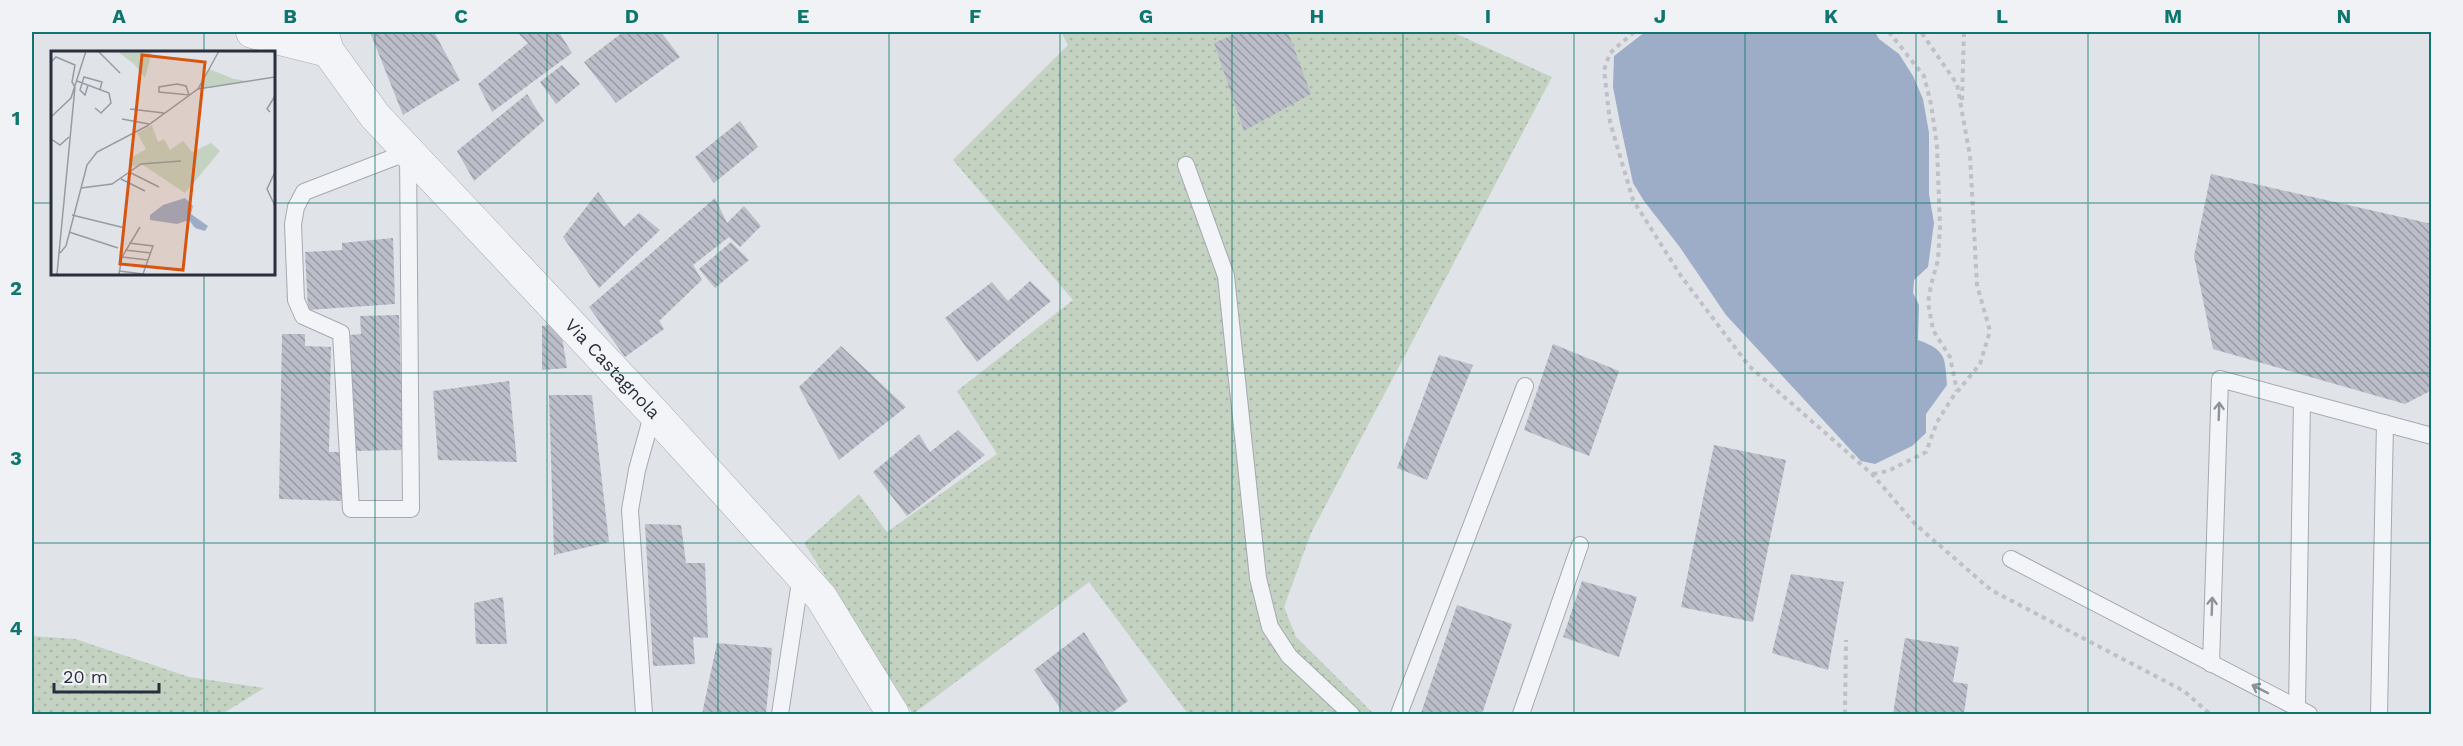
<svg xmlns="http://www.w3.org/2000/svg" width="2463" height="746" viewBox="0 0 2463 746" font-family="'Work Sans',sans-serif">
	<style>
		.green { fill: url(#green-dots) }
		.water { fill: #9dadc7 }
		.building { fill: url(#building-back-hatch) }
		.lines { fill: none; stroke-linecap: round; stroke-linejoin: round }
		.lane-casing { stroke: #a6a9b2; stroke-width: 18 }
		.street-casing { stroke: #a6a9b2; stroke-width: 33 }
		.path { stroke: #bfc1c7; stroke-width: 4; stroke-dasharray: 4.5 4.5; stroke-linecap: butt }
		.lane { stroke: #f3f4f7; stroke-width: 16 }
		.street { stroke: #f3f4f7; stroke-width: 32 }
		.oneway { stroke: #8e929b }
		.grid { fill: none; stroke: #0f766e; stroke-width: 1.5; stroke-opacity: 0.55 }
		.labels { text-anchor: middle; stroke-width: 4.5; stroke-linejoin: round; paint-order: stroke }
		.street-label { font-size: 18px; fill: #2a2f3f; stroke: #f0f2f6 }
		.inset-road { fill: none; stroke: #979ba4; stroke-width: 1.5 }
		.view { fill: #d55511; fill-opacity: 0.15; stroke: #d55511; stroke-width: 3 }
		.inset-edge { fill: none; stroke: #2a2f3f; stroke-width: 3 }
		.neatline { fill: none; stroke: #0f766e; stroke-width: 2 }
		.grid-label { font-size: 20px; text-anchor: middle; font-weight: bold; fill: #0f766e }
	</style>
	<defs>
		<pattern id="green-dots" width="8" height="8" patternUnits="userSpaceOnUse" patternTransform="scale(1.5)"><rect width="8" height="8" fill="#c4d2c2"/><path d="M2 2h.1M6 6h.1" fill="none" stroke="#a9b5a8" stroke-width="1.8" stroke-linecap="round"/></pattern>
		<pattern id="building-back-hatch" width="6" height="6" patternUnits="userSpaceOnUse" patternTransform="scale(1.5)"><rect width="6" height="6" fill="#bbbec8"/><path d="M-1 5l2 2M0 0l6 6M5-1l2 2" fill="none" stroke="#989ba4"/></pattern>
	</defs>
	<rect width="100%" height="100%" fill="#e0e3e8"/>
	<path class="green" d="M1061 32H1452L1552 77 1311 533 1284 607 1296 637 1374 714H1330L1325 710 1319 714H1188L1089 582 913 714 804 543 859 494 887 532 997 454 957 391 1073 300 953 160 1068 45Z
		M32 636 75 639 189 677 264 688 222 714H32Z"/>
	<path class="water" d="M1645 32H1875L1879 39 1899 54 1913 76 1923 99 1929 133V194L1934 223 1928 267 1914 280 1913 293 1919 305 1918 340C1946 350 1945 357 1947 385L1926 414V433L1912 446 1875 464 1861 461 1726 315 1679 246 1644 201 1633 183 1620 123 1613 87 1614 56Z"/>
	<path class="building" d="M370 32H434L460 80 403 115Z
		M517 32H559L572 53 492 112 478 84 528 43Z
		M623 32H661L680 57 616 103 584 62Z
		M1239 32H1288L1311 94 1244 131 1214 43Z
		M562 65 580 84 556 104 540 82Z
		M527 94 544 121 474 181 457 151Z
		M740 121 758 147 714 183 695 157Z
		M2211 174 2432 224V390L2405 404 2213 349 2194 256Z
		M598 192 624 227 639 213 660 230 599 288 563 237Z
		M715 198 727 223 744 206 761 226 740 247 729 237 693 265 702 280 659 321 664 329 625 357 589 307Z
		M393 238 395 304 308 310 305 252 342 250V243Z
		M731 242 749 260 715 288 699 269Z
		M1030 281 1051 301 977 362 945 318 992 282 1008 301Z
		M399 315 403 450 353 451 350 335 361 334 360 316Z
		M560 324 567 368 542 370V326Z
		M282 334H305V346L331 347 329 452H343L342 501 279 499Z
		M1553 344 1619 371 1589 456 1524 430Z
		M841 346 906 407 839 460 799 387Z
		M1439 355 1473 365 1427 480 1397 468Z
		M509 381 517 462 438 460 433 391Z
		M549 395H592L609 542 554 555Z
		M958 430 985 455 907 516 873 472 919 434 930 452Z
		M1714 445 1786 460 1753 622 1681 607Z
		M645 524 681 525 686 563H705L708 638 693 637 695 664 653 666Z
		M1791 574 1844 582 1828 670 1772 653Z
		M1582 581 1637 597 1619 657 1563 637Z
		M503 597 507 644H476L474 603Z
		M1457 605 1512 624 1482 714H1426L1421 713Z
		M1084 632 1128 701 1110 714H1064L1034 670Z
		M1905 638 1959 647 1953 682 1968 684 1964 714H1893Z
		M717 643 772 648 766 714H702Z"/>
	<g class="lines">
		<defs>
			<path id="lane" d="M408 152 411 509H351L341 333 303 316 296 300 293 224 296 207 304 192Z
				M1186 165 1226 276 1258 578 1270 627 1289 656 1351 714
				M2011 559 2309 714
				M2211 664 2220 379 2432 436
				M2297 708 2302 401
				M644 714 630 510 637 470 653 412
				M780 714 801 575
				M1399 714 1525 386
				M1521 714 1580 545
				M2379 714 2385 423"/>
			<g id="street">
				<path d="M252 32 328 51"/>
				<path id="s1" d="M322 32 328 51 375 116 653 412 821 597 893 714"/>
			</g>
		</defs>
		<use href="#lane" class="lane-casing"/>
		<use href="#street" class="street-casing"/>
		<path class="path" d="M1634 32 1610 53 1604 70 1610 122 1633 200 1681 276 1749 366 1872 474 1915 524 1991 590 2184 691 2210 714
			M1889 32 1924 76 1931 104 1937 146 1940 227 1938 260 1931 285 1928 303 1933 330 1950 357 1957 391
			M1962 100 1964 32
			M1873 474 1888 471 1926 452 1937 422 1952 398 1980 364 1990 331 1977 285 1970 156 1957 84 1921 32
			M1845 714 1846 640"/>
		<use href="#lane" class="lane"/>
		<use href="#street" class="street"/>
	</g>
	<defs><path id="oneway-shaft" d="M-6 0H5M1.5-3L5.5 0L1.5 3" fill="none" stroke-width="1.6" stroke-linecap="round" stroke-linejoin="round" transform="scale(1.5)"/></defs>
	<g class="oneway">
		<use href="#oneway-shaft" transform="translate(2219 411) rotate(-88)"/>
		<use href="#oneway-shaft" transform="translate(2212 606) rotate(-88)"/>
		<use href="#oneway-shaft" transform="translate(2260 689) rotate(-153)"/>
	</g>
	<path class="grid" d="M204 32V52M375 32V714M547 32V714M718 32V714M889 32V714M1060 32V714M1232 32V714M1403 32V714M1574 32V714M1745 32V714M1916 32V714M2088 32V714M2259 32V714M32 203H52M273 203H2432M204 273V714M32 373H2432M32 543H2432"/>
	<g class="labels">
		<g class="street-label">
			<text dy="6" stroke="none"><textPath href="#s1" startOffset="447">Via Castagnola</textPath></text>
		</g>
	</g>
	<g transform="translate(51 51)">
		<rect width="224" height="224" fill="#e0e3e8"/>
		<path d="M66 0H101L94 27 83 13ZM158 18 183 28 196 30 149 37ZM101 74 107 91 113 88 119 99 132 90 141 101 160 92 169 100 134 142 92 114 82 116 78 108 95 98 86 82Z" fill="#c4d2c2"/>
		<path d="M134 147 142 155 140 163 157 175 154 180 144 177 138 169 126 173 99 169V164L112 154Z" fill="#9dadc7"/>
		<path class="inset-road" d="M47 0 69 22M0 11 5 6 24 14 21 31 24 36M26 30 58 42 60 52 50 62 44 57M126 33 135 35 138 44 108 41V36ZM37 34 34 44 29 39 33 26 51 31 49 38M147 38 168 0M79 58 113 62M219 61 216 58 224 45M0 66 20 47 35 0M71 68 98 73M0 88 9 94 18 86M78 121 108 136M224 121 216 138 224 155M70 128 94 140M30 137 61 133 90 113 130 110M21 164 74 177M18 181 67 197M78 192 102 195 92 223M74 199 100 202M9 202 15 195 36 114 46 101 96 75 147 38 224 26M71 206 97 209M69 213 95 216M68 220 92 223M6 223 24 36M68 223 71 206 89 176"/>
		<path class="view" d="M91 4 154 11 132 219 69 213Z"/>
		<rect width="224" height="224" class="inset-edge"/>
	</g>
	<rect width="2463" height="746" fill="none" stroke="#f0f2f6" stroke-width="66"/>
	<path d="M54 683v9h105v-9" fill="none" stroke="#2a2f3f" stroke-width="3"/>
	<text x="63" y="683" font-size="18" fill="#2a2f3f" stroke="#f0f2f6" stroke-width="4.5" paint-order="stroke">20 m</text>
	<rect x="33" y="33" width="2397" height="680" class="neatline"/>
	<g class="grid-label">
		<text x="119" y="23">A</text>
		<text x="290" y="23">B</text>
		<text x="461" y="23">C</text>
		<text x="632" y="23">D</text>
		<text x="803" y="23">E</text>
		<text x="975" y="23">F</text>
		<text x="1146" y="23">G</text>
		<text x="1317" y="23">H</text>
		<text x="1488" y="23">I</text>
		<text x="1660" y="23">J</text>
		<text x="1831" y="23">K</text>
		<text x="2002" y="23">L</text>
		<text x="2173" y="23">M</text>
		<text x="2344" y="23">N</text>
		<text x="16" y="125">1</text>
		<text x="16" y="295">2</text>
		<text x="16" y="465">3</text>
		<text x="16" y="635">4</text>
	</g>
</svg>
